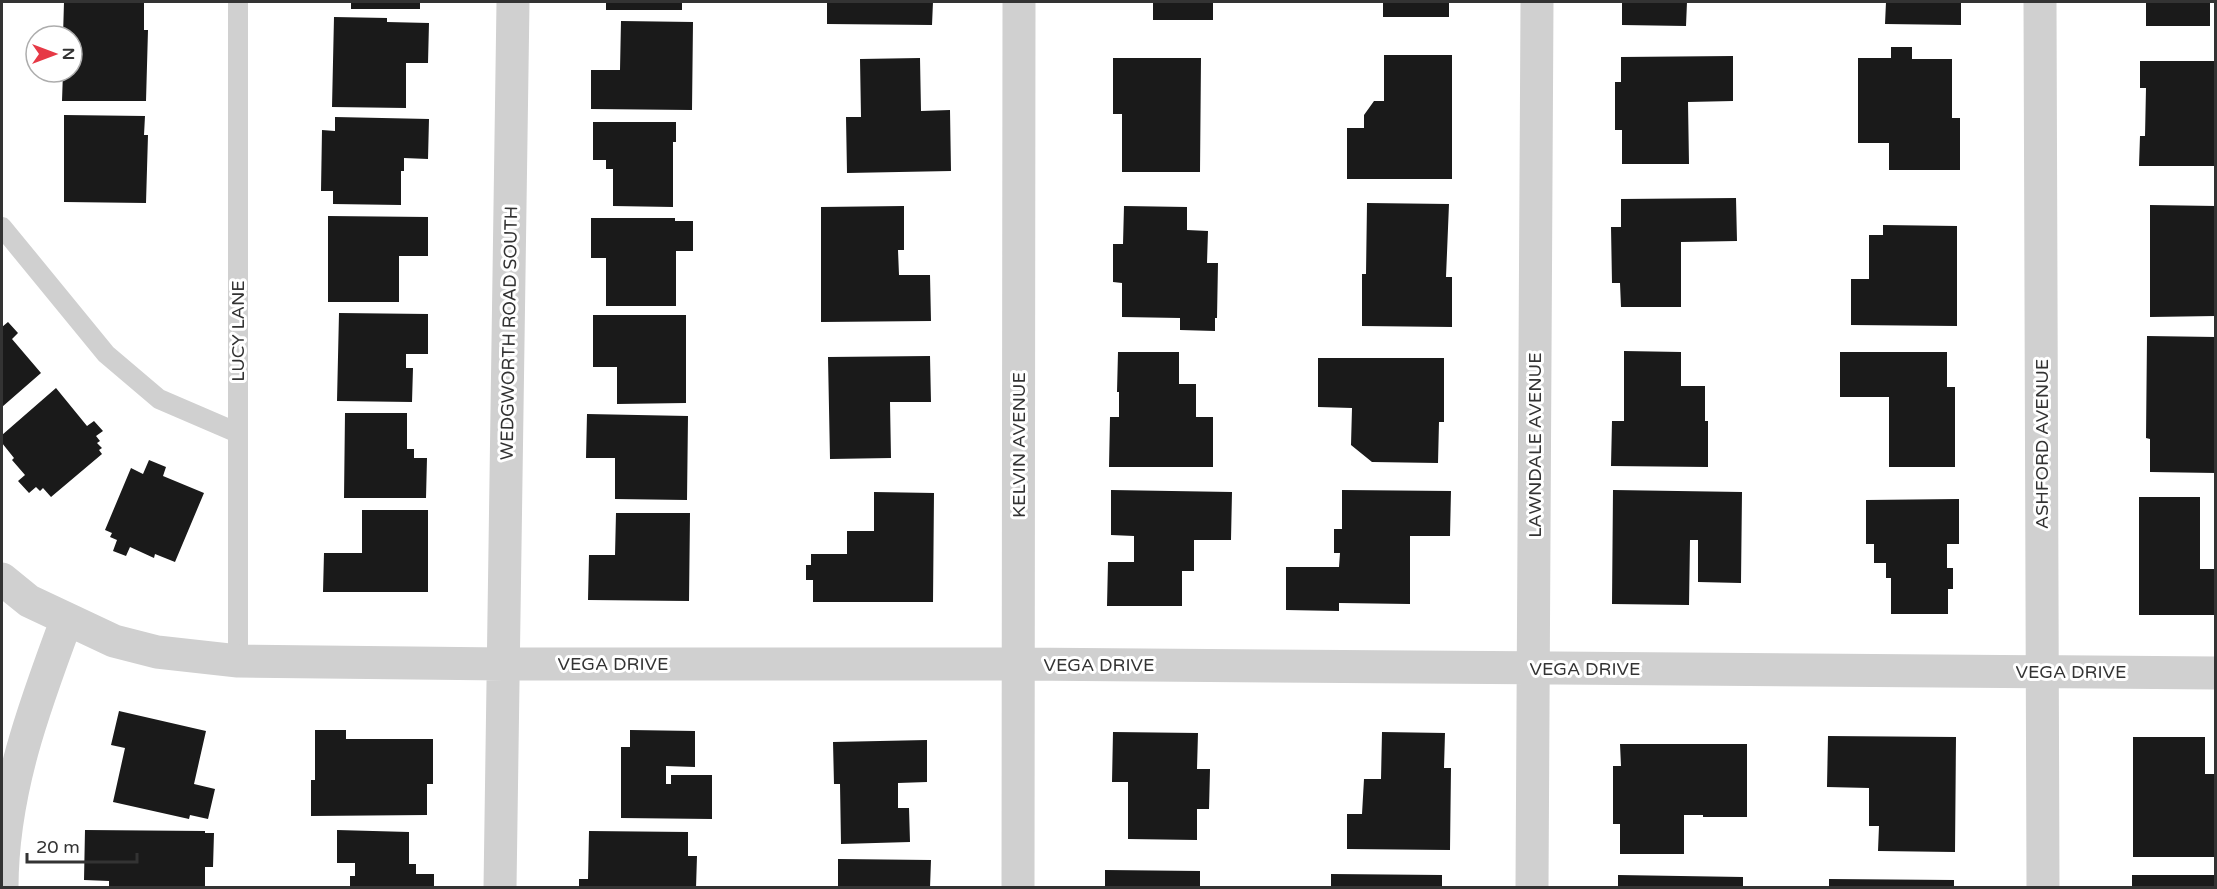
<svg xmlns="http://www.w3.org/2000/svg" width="2217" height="889" viewBox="0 0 2217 889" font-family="'Varela Round',sans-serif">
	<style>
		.building { fill: #1a1a1a }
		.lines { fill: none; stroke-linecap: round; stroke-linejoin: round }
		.service { stroke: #d0d0d0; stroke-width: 20 }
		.minor { stroke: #d0d0d0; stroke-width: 33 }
		.labels { text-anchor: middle; stroke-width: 6; stroke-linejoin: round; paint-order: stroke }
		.street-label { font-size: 18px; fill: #333; stroke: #fff }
	</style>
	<rect width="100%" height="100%" fill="#fff"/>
	<path class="building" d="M64 2H144V30H148L146 101H62L63 72H72V36H63Z
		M351 2H420V9H351Z
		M606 2H682V10H606Z
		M827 2H933L932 25 827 24Z
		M1153 2H1213V20H1153Z
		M1383 2H1449V17H1383Z
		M1622 2H1687L1686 26 1622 25Z
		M1886 2H1961V25L1885 24Z
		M2146 2H2210V26H2146Z
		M334 17 387 18V22L429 23 428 63H406V108L332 107Z
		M621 21 693 22 692 110 591 109V70H620Z
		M1891 47H1912V59H1952V118H1960V170H1889V143H1858V58H1891Z
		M1384 55H1452V179H1347V128H1364V115L1374 101H1384Z
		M1733 56V101L1688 102 1689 164H1622V130H1615V82H1621V57Z
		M920 58 921 111 950 110 951 171 847 173 846 117H861L860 59Z
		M1113 58H1201L1200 172H1122V114H1113Z
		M2140 61H2216V166H2139L2140 136H2145L2146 88H2140Z
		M64 115 145 116 144 135H148L146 203 64 202Z
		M335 117 429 119 428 159 404 158V171H401V205L333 204V191H321L322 130 335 131Z
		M593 122H676V142H673V207L613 206V169H606V160H593Z
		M1736 198 1737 241 1681 242V307H1621L1620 283H1612L1611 227H1621V199Z
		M1367 203 1449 204 1446 277H1452V327L1362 326V274H1366Z
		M2150 205 2216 206V316L2150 317Z
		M904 206V250H898L899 275H930L931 321 821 322V207Z
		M1124 206 1187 207V230L1208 231 1207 263H1218L1217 318H1215V331L1180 330V318L1122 317V283L1113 282V244H1123Z
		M328 216 428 217V256H399V302H328Z
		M591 218H675V221H693V251H676V306H606V258H591Z
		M1883 225 1957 226V326L1851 325V279H1869V235H1883Z
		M339 313 428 314V354H406V368H413L412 402 337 401Z
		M593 315H686V403L617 404V367H593Z
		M8 322 18 333 12 339 41 373 2 407V327Z
		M2147 336 2216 337V473L2150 472V439L2146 438Z
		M1624 351 1681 352V386H1705V421H1708V467L1611 466 1612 421H1624Z
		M1118 352H1179V384H1196V417H1213V467H1109L1110 417H1119V392H1117Z
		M1840 352H1947V387H1955V467H1889V397H1840Z
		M930 356 931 402H890L891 458 830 459 828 357Z
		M1318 358H1444V422H1439L1438 463 1372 462 1351 445 1352 408 1318 407Z
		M56 388 87 426 94 421 103 431 96 436 100 441 97 443 102 448 99 450 102 454 51 497 43 488 40 491 36 487 29 493 18 481 25 475 12 460 14 458 2 443V435Z
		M345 413H407V449H414V458H427L426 498H344Z
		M587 414 688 416 687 500 615 499V458H586Z
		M149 460 166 467 163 476 204 493 175 562 155 554 154 558 130 547 126 556 113 551 117 540 110 537 112 533 105 530 131 468 143 474Z
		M1111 490 1232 492 1231 540H1194V571H1182V606H1107L1108 562H1134V536L1111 535Z
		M1342 490 1451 491 1450 536H1410V604L1339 603V611L1286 610V567H1339L1340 553H1334V529H1342Z
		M1613 490 1742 492 1741 583 1698 582V540H1690L1689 605 1612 604Z
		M874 492 934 493 933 602H813V580H806V565H811V554H847V531H874Z
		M2139 497H2200V569H2216V615H2139Z
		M1959 499V544H1947V568H1953V589H1948V614H1891V578H1886V563H1874V544H1866V500Z
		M362 510H428V592H323L324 553H362Z
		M616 513H690L689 601 588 600 589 555H615Z
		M119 711 206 731 194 784 215 789 208 819 190 815 189 819 113 802 125 748 111 745Z
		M315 730H346V739H433V784H427V815L311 816V780H315Z
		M630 730 695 731V767L666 766V784H671V775H712V819L621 818V747H630Z
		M1113 732 1198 733 1197 769H1210L1209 809H1197V840L1128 839V782H1112Z
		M1382 732 1445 733 1444 768H1451L1450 850 1347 849V814H1362L1364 779H1381Z
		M1828 736 1956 737 1955 852 1878 851 1879 826H1869V788L1827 787Z
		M2133 737H2205V774H2216V857H2133Z
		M927 740V782L898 783V808H909L910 842 841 844 840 784H834L833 742Z
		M1620 744H1747V817H1703V815H1684V854H1620V824H1613V766H1621Z
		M85 830 205 831V833H214L213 867H205V888H109V881L84 880Z
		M337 830 409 832V864H416V874H434V888H350V876H355V863H337Z
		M589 831 688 832V856H697L696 888H579V879H588Z
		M838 859 931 860 930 888H838Z
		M1105 870 1200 871V888H1105Z
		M1331 874 1442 875V888H1331Z
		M1618 875 1743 877V888H1618Z
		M2132 875H2216V888H2132Z
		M1829 879 1954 880V888H1829Z"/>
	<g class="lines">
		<path class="service" d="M238 2V661
			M2 227 106 354 159 399 238 433"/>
		<path class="minor" d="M2040 2 2043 888
			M2 579 29 601 114 641 157 652 238 661 504 664H1019L2216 673
			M2 888C2 793 34 707 67 619
			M500 888 513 2
			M1018 888 1019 2
			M1532 888 1537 2"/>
	</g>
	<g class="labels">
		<g class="street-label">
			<text transform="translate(238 331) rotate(-90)" y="6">LUCY LANE</text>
			<text transform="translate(509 333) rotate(-89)" y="6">WEDGWORTH ROAD SOUTH</text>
			<text transform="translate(2042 444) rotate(-90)" y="6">ASHFORD AVENUE</text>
			<text transform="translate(1019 445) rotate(-90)" y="6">KELVIN AVENUE</text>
			<text transform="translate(1535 445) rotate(-90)" y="6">LAWNDALE AVENUE</text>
			<text x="613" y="670">VEGA DRIVE</text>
			<text x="1099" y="671">VEGA DRIVE</text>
			<text x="1585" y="675">VEGA DRIVE</text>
			<text x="2071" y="678">VEGA DRIVE</text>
		</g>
	</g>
	<rect width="2217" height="889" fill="none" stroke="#333333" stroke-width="6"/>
	<g transform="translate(54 54) rotate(90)"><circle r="28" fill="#ffffff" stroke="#adadad" stroke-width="1.5"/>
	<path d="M0-4.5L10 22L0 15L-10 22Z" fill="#e63946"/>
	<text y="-9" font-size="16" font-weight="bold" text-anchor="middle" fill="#333333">N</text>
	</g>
	<path d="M27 853v9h110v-9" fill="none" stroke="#333333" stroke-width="3"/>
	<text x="36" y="853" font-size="18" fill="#333333" stroke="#ffffff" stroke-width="4.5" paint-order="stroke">20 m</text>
</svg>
